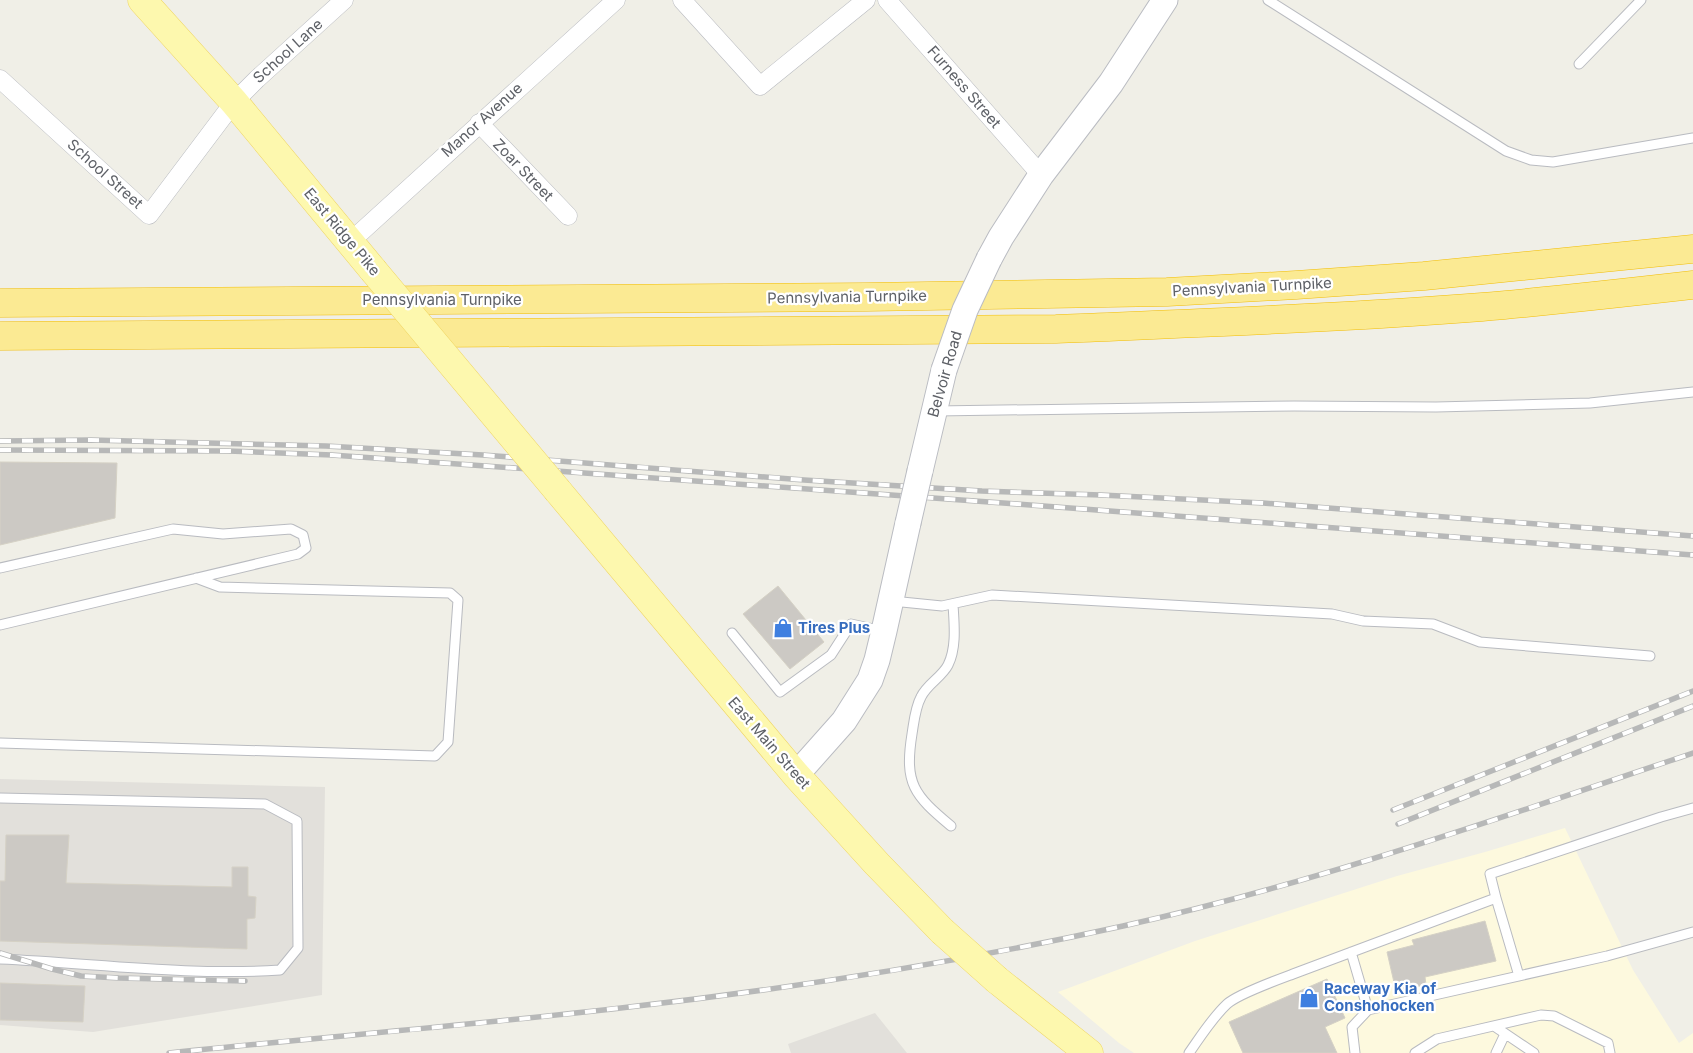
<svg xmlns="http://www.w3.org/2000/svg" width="1693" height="1053" viewBox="0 0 1693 1053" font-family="Inter,sans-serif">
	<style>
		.commercial { fill: #fdf9de }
		.industrial { fill: #e2e0db }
		.building { fill: #ccc9c4; stroke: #d5d1c5 }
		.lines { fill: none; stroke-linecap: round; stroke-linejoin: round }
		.lane-casing { stroke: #b9bbc0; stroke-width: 11 }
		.street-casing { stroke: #b9bbc0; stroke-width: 19 }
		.secondary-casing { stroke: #babcc2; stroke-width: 27 }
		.primary-casing { stroke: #efd461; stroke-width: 29 }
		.highway-casing { stroke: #f2bd05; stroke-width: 29 }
		.lane { stroke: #fff; stroke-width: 9 }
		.street { stroke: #fff; stroke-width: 18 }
		.secondary { stroke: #fff; stroke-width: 25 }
		.primary { stroke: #fdf8ae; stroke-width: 28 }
		.highway { stroke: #fbea93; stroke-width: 28 }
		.rail-casing { stroke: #b7b8b8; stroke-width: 5.5 }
		.rail { stroke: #fff; stroke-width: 4; stroke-dasharray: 11; stroke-linecap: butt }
		.secondary-bridge-casing { stroke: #babcc2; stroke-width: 27; stroke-linecap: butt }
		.primary-bridge-casing { stroke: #efd461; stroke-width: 29; stroke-linecap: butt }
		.secondary-bridge { stroke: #fff; stroke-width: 25 }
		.primary-bridge { stroke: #fdf8ae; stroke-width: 28 }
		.labels { text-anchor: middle; stroke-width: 4.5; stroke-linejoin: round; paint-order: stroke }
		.street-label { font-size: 15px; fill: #5e6167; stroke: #fff }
		.shop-label { font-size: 15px; font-weight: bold; fill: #366cbe; stroke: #fff; text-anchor: start }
	</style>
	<rect width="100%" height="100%" fill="#f0efe7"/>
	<path class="commercial" d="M1565 828 1633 970 1679 1043 1693 1033V1053H1134L1119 1043 1058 992 1195 941 1397 876 1485 852Z"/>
	<path class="industrial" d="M0 779 325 787 322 995 93 1032 0 1025Z
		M875 1013 907 1053H791L788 1044Z"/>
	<path class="building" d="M0 462 117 463 115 518 0 545Z
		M778 586 824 642 790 669 743 614Z
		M6 835H69L66 883 232 887V867H248V896L256 897 255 918 247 919V949L0 941V881H5Z
		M1485 921 1496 961 1425 977 1426 985 1396 991 1387 952 1414 945 1412 940Z
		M1327 979 1345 1018 1325 1027 1337 1053H1243L1229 1022Z
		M0 983 85 986 83 1022 0 1020Z"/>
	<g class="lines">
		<defs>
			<path id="lane" d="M1268 0 1506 151 1531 160 1553 162 1693 138
				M1579 64 1641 0
				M936 411 1294 406 1436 407 1590 403 1693 392
				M0 568 173 529 223 534 291 529 303 535 306 548 298 554 0 625
				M892 601 942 606 992 595 1332 614 1363 621 1433 624 1480 642 1650 656
				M732 633 780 692 831 655 851 624 883 631
				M0 743 435 756 448 742 458 600 450 593 220 587 196 578
				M0 798 265 804 297 821 298 948 280 970C187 976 93 963 0 959
				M951 826C914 795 904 784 912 734 914 722 915 708 921 697 927 684 942 677 948 665 957 647 954 623 953 604
				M1496 898 1519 976
				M1351 952 1368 1010
				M1494 1026 1534 1053
				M1189 1053C1201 1036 1212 1018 1227 1004 1238 994 1277 980 1293 974L1496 898 1490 874 1661 817 1693 808
				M1355 1053 1352 1027 1368 1010 1607 956 1693 932
				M1415 1053 1437 1039 1541 1015 1554 1016 1608 1043 1610 1053
				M1496 1053 1505 1034"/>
			<path id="street" d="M682 0 760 86 866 0
				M887 0 1041 175
				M0 79 149 215 234 102 257 79 344 0
				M479 123 568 216
				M350 242 616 0"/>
			<path id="secondary" d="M989 259 1001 237 1041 175 1111 83 1165 0
				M920 471 944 370
				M796 775 844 721 870 680 877 660 884 631 908 523"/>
			<path id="primary" d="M142 0 234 102 373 270
				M558 491 796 775 877 864 942 931
				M997 980 1089 1053"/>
			<path id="highway" d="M0 303 867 297 1167 292 1296 285 1424 276 1693 249
				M0 336 1056 329C1198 323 1341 318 1482 307 1553 301 1623 293 1693 285"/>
		</defs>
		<use href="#lane" class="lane-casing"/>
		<use href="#street" class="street-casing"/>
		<use href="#secondary" class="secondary-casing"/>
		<use href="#primary" class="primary-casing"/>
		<use href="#highway" class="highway-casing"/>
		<use href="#lane" class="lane"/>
		<use href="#street" class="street"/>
		<use href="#secondary" class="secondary"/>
		<use href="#primary" class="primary"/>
		<use href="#highway" class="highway"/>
		<defs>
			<path id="rail" d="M0 441 91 440 326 446 483 455 804 480 982 491 1101 495 1263 503 1693 536
				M0 450 228 451 332 455 1017 504 1693 555
				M1393 810 1693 691
				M1398 824 1693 706
				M0 953 52 969 81 976 119 978 245 981
				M169 1053C322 1037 476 1025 629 1007 795 988 960 962 1123 926 1317 883 1505 816 1693 753"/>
		</defs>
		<use href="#rail" class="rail-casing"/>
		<use href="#rail" class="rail"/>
		<defs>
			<path id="secondary-bridge" d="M944 370 965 310 989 259
				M908 523 920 471"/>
			<path id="primary-bridge" d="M373 270 558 491
				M942 931 997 980"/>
		</defs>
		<use href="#secondary-bridge" class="secondary-bridge-casing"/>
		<use href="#primary-bridge" class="primary-bridge-casing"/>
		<use href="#secondary-bridge" class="secondary-bridge"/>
		<use href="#primary-bridge" class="primary-bridge"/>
	</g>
	<defs>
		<symbol id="shop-bare" viewBox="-9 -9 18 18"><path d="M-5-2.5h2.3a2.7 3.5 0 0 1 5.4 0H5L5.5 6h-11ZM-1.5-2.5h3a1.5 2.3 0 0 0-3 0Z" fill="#3f7fe0" stroke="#fff" stroke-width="2.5" paint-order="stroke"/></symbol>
	</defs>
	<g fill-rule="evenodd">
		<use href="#shop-bare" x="769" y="614" width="28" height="28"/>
		<use href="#shop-bare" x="1295" y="984" width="28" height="28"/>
	</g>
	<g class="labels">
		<g class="street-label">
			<text transform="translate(288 51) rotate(-42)" y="5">School Lane</text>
			<text transform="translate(964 87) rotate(49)" y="5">Furness Street</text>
			<text transform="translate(482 120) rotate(-42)" y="5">Manor Avenue</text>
			<text transform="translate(523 170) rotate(46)" y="5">Zoar Street</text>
			<text transform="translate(105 174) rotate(42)" y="5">School Street</text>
			<text transform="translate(342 232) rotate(50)" y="5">East Ridge Pike</text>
			<text transform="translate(1252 287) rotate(-3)" y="5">Pennsylvania Turnpike</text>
			<text transform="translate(847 297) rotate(-1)" y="5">Pennsylvania Turnpike</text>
			<text x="442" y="305">Pennsylvania Turnpike</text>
			<text transform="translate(945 374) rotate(-74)" y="5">Belvoir Road</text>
			<text transform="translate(769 743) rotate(49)" y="5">East Main Street</text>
		</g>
		<g class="shop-label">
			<text x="798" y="633">Tires Plus</text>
			<text x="1324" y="994">Raceway Kia of<tspan x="1324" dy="17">Conshohocken</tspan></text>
		</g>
	</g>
</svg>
